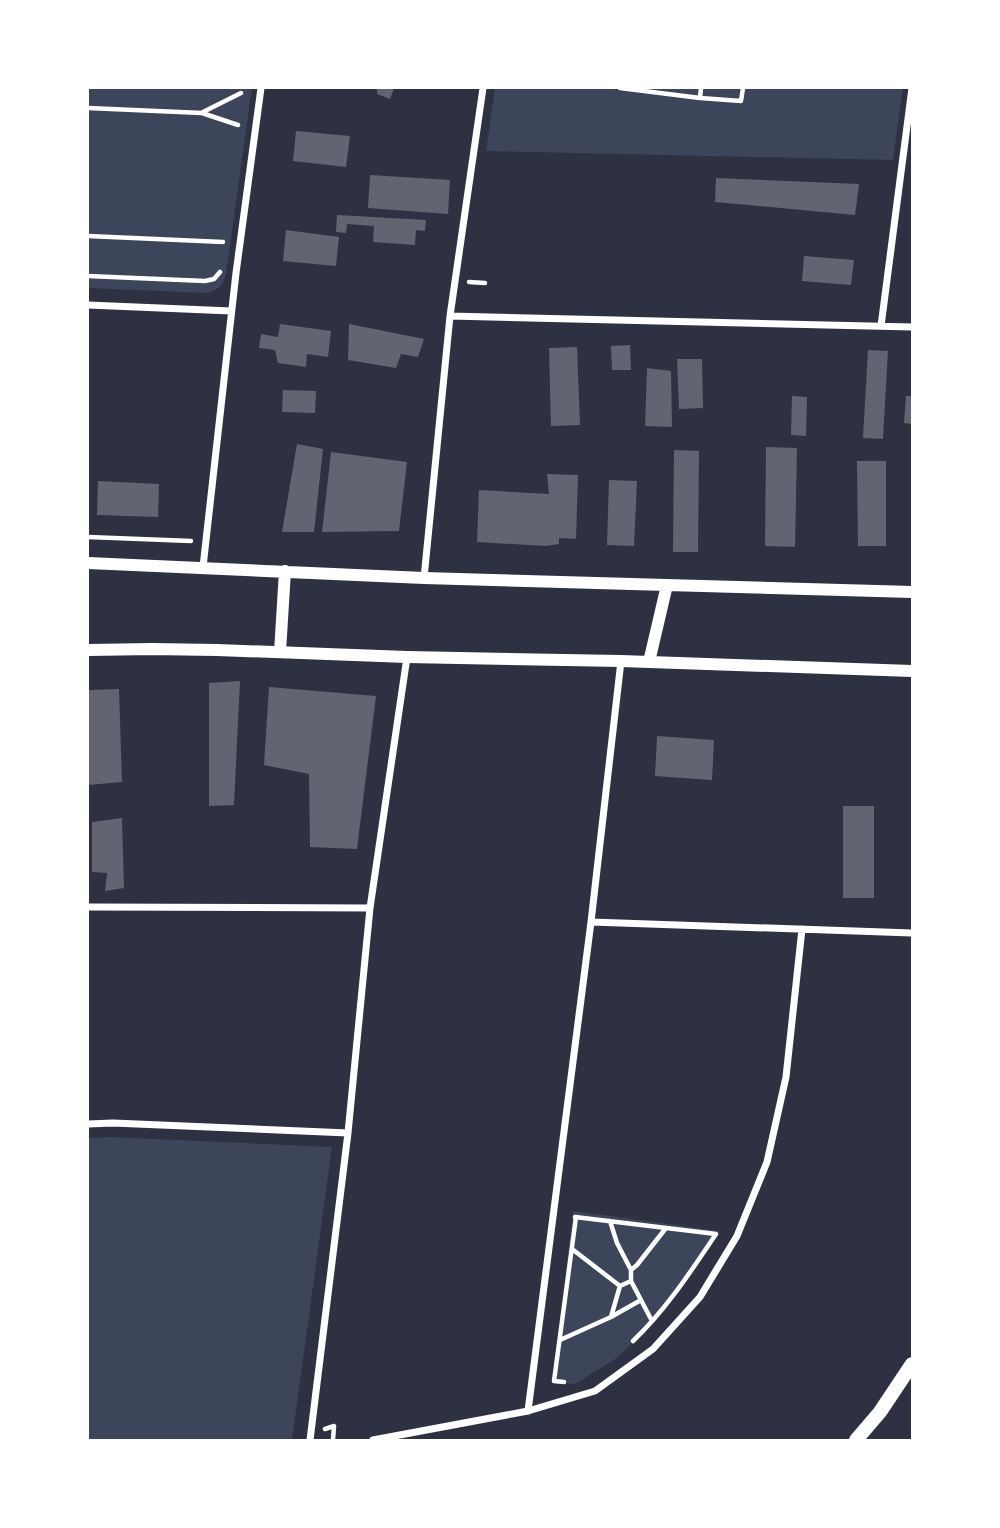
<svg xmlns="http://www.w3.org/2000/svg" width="1000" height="1528" viewBox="0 0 1000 1528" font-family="'Space Grotesk',sans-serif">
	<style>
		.green { fill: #3c4559 }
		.building { fill: #626471 }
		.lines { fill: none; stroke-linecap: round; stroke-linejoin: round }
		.path { stroke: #fff; stroke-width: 4.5 }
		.minor { stroke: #fff; stroke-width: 7 }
		.tertiary { stroke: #fff; stroke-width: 12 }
		.secondary { stroke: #fff; stroke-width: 14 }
	</style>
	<rect width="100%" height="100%" fill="#2d3142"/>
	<path class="green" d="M88 88H252L226 274C223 285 219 290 208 293L88 288Z
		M495 88H903L893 160 486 151Z
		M111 1137 332 1147 292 1440H88V1138Z
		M573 1211 720 1231 686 1282 647 1329 617 1358 575 1384 553 1383Z"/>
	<path class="building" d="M377 88H394L390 99 377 94Z
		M296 131 350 136 346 167 293 161Z
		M370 175 450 180 448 214 368 208Z
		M716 178 859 184 855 215 715 202Z
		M337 215 426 220 425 231 416 230 415 245 373 242 374 226 347 224 346 233 336 232Z
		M286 230 339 237 336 266 283 261Z
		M804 256 854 260 851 285 802 281Z
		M280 324 331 331 328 357 307 354 306 367 278 363 275 350 259 348 261 334 278 337Z
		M349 324 424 339 418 357 401 354 396 368 348 360Z
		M630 345 631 370H612L611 346Z
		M577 347 580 425 551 426 549 348Z
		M868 350 888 351 883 439 863 438Z
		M677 359H702L703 408 679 409Z
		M647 368 671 371 672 427 645 426Z
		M283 390 316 391 315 413 282 412Z
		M792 396 807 397 806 436 791 435Z
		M906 396H912V424L904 423Z
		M297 444 323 449 314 532H282Z
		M766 447 797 448 795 547 765 546Z
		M674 450 699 451 698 552H673Z
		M331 452 407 462 399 531 322 532Z
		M857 461H886V546H858Z
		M547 474 578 475 576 539 559 538V544L546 546 477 542 479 490 549 494Z
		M609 480 637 481 634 546 607 545Z
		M98 481 159 484 158 517 97 515Z
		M240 681 234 805 209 806V683Z
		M269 687 376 696 357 849 310 847 309 774 264 765Z
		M119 689 122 782 88 785V690Z
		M657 736 714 740 712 780 655 776Z
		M843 806H874V898H843Z
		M122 818 124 888 105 891 107 873 92 872V822Z"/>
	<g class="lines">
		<path class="path" d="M620 88 700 98 741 101 743 88
			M700 98 701 88
			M88 108 202 113 238 125
			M203 112 241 93
			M88 236 223 242
			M88 276 205 281 214 279 220 272
			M469 282 485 283
			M88 537 191 541
			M575 1217 716 1234
			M610 1221 617 1243 631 1270V1281L652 1321
			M572 1249 620 1286 631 1281
			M631 1270 637 1265 666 1228
			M611 1317 620 1286
			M560 1340 611 1317 641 1300
			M633 1341C666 1310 691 1271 716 1234
			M564 1382 554 1381 576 1217
			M325 1429 334 1426 333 1440"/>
		<path class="minor" d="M88 305 231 311
			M450 316 912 327
			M881 326 912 88
			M203 567 236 273 261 88
			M424 578 450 316 483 88
			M88 907 370 908
			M591 922 912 933
			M88 1124 113 1123 348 1133
			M528 1411 591 922 621 661
			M310 1440 348 1133 370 908 407 657
			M373 1440 528 1411 595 1391 653 1349 700 1297 737 1236 767 1162 786 1077 802 929"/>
		<path class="tertiary" d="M88 563 424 578 912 592
			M88 650 152 649 217 650 407 657 621 661 912 671
			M280 652 285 571
			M649 662 667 585"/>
		<path class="secondary" d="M856 1440 880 1412 912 1364"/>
	</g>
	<rect width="1000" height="1528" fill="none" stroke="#ffffff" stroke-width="178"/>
</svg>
